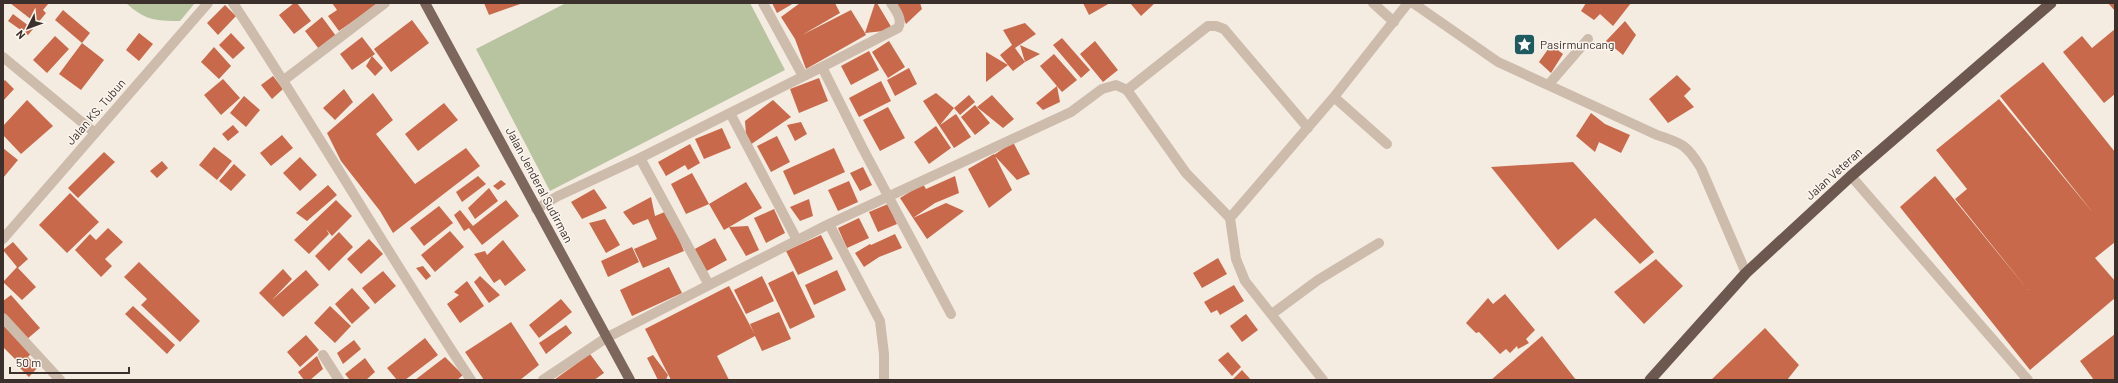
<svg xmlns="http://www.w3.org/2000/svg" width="2118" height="383" viewBox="0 0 2118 383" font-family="Barlow,sans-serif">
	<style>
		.green { fill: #b8c4a0 }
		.building { fill: #c8694b }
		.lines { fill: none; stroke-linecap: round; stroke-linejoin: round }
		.minor { stroke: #cdbbac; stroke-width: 10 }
		.tertiary { stroke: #cdbbac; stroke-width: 10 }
		.primary { stroke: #7d675c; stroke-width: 10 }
		.trunk { stroke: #6c584f; stroke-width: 11 }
		.labels { text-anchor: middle; stroke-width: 3; stroke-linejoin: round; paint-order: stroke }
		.poi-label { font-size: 12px; fill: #3b302b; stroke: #fbf5ee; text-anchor: start }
		.street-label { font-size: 12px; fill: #3b302b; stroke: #fbf5ee }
	</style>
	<rect width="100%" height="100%" fill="#f4ebe1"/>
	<path class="green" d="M126 3H195L180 21C155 21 145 20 126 3Z
		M566 3H750L785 70 550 191 476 49Z"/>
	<path class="building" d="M10 3H49L43 10 46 13 37 24Z
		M294 3H297L311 21 294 34 279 15Z
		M332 3H379L339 31 328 16 337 10Z
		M484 3H523L489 15Z
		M772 3H794L777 13Z
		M800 3H835L840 13 802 35 851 10 865 33 875 3H877L893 30 865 33 866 35 806 69 795 39 781 17Z
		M897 3H920L922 9 906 24Z
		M1083 3H1110L1089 15Z
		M1130 3H1155L1141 16Z
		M1586 3H1631L1613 26 1600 14 1594 20 1581 11Z
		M2108 3H2115V11Z
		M225 5 236 16 218 35 207 23Z
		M63 10 90 33 82 43 104 60 81 90 59 74 82 43 55 20Z
		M13 14 33 29 28 35 8 21Z
		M322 17 336 36 319 49 305 31Z
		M412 20 429 43 391 72 374 49Z
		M1625 21 1636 35 1623 55 1606 41Z
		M1025 23 1036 34 1015 48 1025 62 1013 71 1008 65 986 82V52L1008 65 1000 55 1012 45 1003 30Z
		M2115 29V94L2104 103 2063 52 2082 36 2092 48Z
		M139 33 153 44 139 61 126 50Z
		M231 33 245 48 233 59 219 45Z
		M55 36 69 49 47 73 33 60Z
		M362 37 375 54 352 70 340 54Z
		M1062 38 1090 70 1081 78 1053 45Z
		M889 41 905 67 888 78 872 52Z
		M1095 41 1118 70 1103 82 1080 54Z
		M1020 45 1040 54 1025 62Z
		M1551 45 1563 54 1551 73 1539 62Z
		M214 47 231 66 219 79 201 62Z
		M869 51 879 70 851 85 841 66Z
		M1054 54 1077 80 1062 92 1040 66Z
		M372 56 383 68 375 76 366 66Z
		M2043 62 2115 152V242L2095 258 2115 281V298L2030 370 1900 207 1935 176 2028 290 1955 199 1967 189 1936 150 1999 99 2094 214 2000 96Z
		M909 68 917 84 895 96 887 80Z
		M1677 75 1691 89 1684 96 1694 107 1668 123 1649 99Z
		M273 76 283 89 272 99 261 85Z
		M819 78 828 101 799 113 790 89Z
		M223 79 240 98 221 115 204 95Z
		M5 80 14 89 3 101V82Z
		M881 81 891 101 859 117 849 98Z
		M1057 86 1060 102 1043 110 1036 103Z
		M344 89 353 102 335 120 323 108Z
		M373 93 393 120 376 134 415 184 466 148 480 166 393 233 380 211 341 161 327 133Z
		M936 93 954 108 940 125 956 114 971 137 954 148 923 101Z
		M969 95 975 102 960 115 954 108Z
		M992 95 1014 119 1003 128 977 107Z
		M244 96 260 110 246 127 230 113Z
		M27 100 53 126 21 154 3 135V126Z
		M773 100 791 117 747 147 745 121Z
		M444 103 458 120 418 151 405 134Z
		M975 105 990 123 975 135 961 117Z
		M888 107 905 138 880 151 863 120Z
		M1591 113 1605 124 1630 135 1621 153 1599 142 1595 152 1576 136Z
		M801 122 807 134 795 141 787 125Z
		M233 125 239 132 228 141 222 134Z
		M936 126 951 148 929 164 914 142Z
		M722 128 731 148 704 159 695 139Z
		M282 135 293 148 271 166 260 153Z
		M777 136 790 162 771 172 757 146Z
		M1013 142 1030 174 1017 180 994 155Z
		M690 144 700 163 688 170 685 165 666 176 658 162Z
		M214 147 232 161 217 180 199 165Z
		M3 148 18 160 3 178Z
		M834 148 845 172 794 195 783 171Z
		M104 152 115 162 78 198 68 188Z
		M994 154 1012 190 989 208 968 169Z
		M300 157 317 175 300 191 283 173Z
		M162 161 168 168 157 178 150 171Z
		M1573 162 1654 252 1640 264 1595 218 1558 250 1491 167Z
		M234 164 246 175 231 191 219 181Z
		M863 167 872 185 860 191 850 173Z
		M692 173 709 204 686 214 671 184Z
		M478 176 486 184 462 202 456 192Z
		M955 176 959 193 935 203 913 218 946 203 964 211 927 239 913 218 900 198 923 184 926 189Z
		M501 180 506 184 498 190 493 186Z
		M849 181 858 202 838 211 828 190Z
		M746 182 762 208 724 230 709 204Z
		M328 185 337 195 307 221 296 213Z
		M489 188 498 201 475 219 468 208Z
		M594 189 607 208 582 219 571 202Z
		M70 193 99 222 67 253 39 225Z
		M651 197 655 216 667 211 684 251 643 268 634 249 657 239 648 219 633 225 623 212Z
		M809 199 813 216 800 221 790 207Z
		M336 200 352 216 332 236 326 229 329 234 309 254 294 240Z
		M506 200 519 216 482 245 469 228 464 231 454 215 460 210 473 226Z
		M888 204 897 224 878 232 869 212Z
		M439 206 453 223 424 246 410 228Z
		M774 209 785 233 766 243 754 218Z
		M859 218 869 238 847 248 838 228Z
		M605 219 620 245 606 253 589 223Z
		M748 226 759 250 746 256 729 227Z
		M108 228 123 242 105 259 112 266 101 277 75 250 90 234 96 240Z
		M450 231 464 247 435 272 421 255Z
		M339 232 353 247 329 271 315 256Z
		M895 234 902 248 879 257 864 267 855 253 870 244 871 245Z
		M821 235 833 259 798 275 786 251Z
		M715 238 727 260 705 272 693 250Z
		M369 239 383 254 361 274 347 259Z
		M503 240 526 270 505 286 500 279 494 283 474 254 485 251 487 255Z
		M13 242 28 259 18 268 36 287 22 300 3 282 17 267 3 250Z
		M632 247 639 262 608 277 601 261Z
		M1218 258 1227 274 1202 288 1193 273Z
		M1656 259 1683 286 1644 324 1614 292Z
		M139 262 200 321 180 342 141 305 147 299 124 277Z
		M423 266 431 276 426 280 416 268Z
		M669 267 682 293 632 316 620 290Z
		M283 269 292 279 272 300 306 270 319 285 283 317 259 293Z
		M837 270 846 290 814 305 805 285Z
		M383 271 396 286 375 304 362 288Z
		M793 271 815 317 790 329 768 283Z
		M480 276 500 295 489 303 474 282Z
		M762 276 774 301 746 314 734 290Z
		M467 281 484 306 460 323 447 304 459 295 454 292Z
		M1234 285 1244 301 1220 315 1217 310 1211 313 1204 302Z
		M729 286 754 333 750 324 779 312 791 339 762 351 755 336 717 356 729 380H671L645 329Z
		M352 288 370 308 352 324 335 304Z
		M1505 294 1535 330 1526 339 1529 343 1518 349 1517 346 1510 353 1506 349 1500 354 1479 332 1476 333 1466 323 1488 298 1493 304Z
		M11 295 40 328 26 340 3 313V301Z
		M561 299 572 312 539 338 529 325Z
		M133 306 175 345 167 354 125 314Z
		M330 306 351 326 335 343 314 323Z
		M1246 314 1258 330 1242 342 1230 326Z
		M511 322 539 365 520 380H484L465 352Z
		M3 325 31 354 20 364 3 347Z
		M566 325 572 333 546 354 539 343Z
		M1765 328 1799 365 1787 380H1711Z
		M2115 334V380H2094L2080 361Z
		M306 335 319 350 300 367 287 352Z
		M1542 336 1576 380H1491Z
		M425 338 438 355 405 380H397L387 368Z
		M354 340 361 349 343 364 337 353Z
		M1228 352 1241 367 1232 376 1218 360Z
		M590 354 604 373 594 380H554Z
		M653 355 668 375 666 380H658L647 358Z
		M317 356 323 369 310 380H304L298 372Z
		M28 357 38 367 29 377 19 367Z
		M445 357 463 375 457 380H415Z
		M365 358 375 372 366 380H350L345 374Z
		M1242 370 1251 380H1232Z"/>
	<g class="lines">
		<path class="minor" d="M233 3C315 127 389 256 471 380
			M763 3 803 76
			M1373 3 1394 22
			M1413 3 1498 62 1657 135C1682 143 1687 145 1701 168L1746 273
			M3 57 95 133
			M822 67 898 28C903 19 896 11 891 3
			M284 80 385 3
			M1549 84 1588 39
			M1127 90 1208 26H1216L1224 29 1308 128
			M1334 97 1387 144
			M730 113 797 240
			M640 158 709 285
			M1851 176 2028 380
			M536 209 558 196 640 158 822 67 862 147 951 314
			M1230 218 1334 97 1408 3
			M829 224 880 321 884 354V380
			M1272 314 1318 280 1379 243
			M3 318 60 380
			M323 355 339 380
			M543 380 606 338 709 285 829 224 1071 112 1102 89 1116 85 1127 90 1186 173 1230 218 1236 259 1245 281 1323 380"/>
		<path class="tertiary" d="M3 239 208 3"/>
		<path class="primary" d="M425 3 630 380"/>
		<path class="trunk" d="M1650 380 1746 273 1851 176 2051 3"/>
	</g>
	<defs>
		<symbol id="sight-square" viewBox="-11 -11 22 22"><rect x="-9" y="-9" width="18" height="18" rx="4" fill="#1f5a5e" stroke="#fbf5ee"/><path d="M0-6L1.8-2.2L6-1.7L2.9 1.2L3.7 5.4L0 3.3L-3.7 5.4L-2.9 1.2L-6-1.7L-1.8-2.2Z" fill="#fff"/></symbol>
	</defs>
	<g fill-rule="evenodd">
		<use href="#sight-square" x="1512" y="32" width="25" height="25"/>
	</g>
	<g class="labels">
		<g class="poi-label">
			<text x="1540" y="49">Pasirmuncang</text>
		</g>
		<g class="street-label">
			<text transform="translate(96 112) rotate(-49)" y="4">Jalan KS. Tubun</text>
			<text transform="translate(1834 174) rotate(-42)" y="4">Jalan Veteran</text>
			<text transform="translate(539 185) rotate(62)" y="4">Jalan Jenderal Sudirman</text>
		</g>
	</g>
	<rect width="2118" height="383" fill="none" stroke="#3b302b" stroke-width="8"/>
	<g transform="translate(28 28) rotate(228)" stroke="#fbf5ee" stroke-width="3" paint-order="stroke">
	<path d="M0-3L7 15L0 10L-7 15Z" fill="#3b302b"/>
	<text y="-6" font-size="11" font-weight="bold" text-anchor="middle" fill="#3b302b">N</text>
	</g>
	<path d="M10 367v6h119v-6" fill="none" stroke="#3b302b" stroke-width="2"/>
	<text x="16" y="367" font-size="12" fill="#3b302b" stroke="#fbf5ee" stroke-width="3" paint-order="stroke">50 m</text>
</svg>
